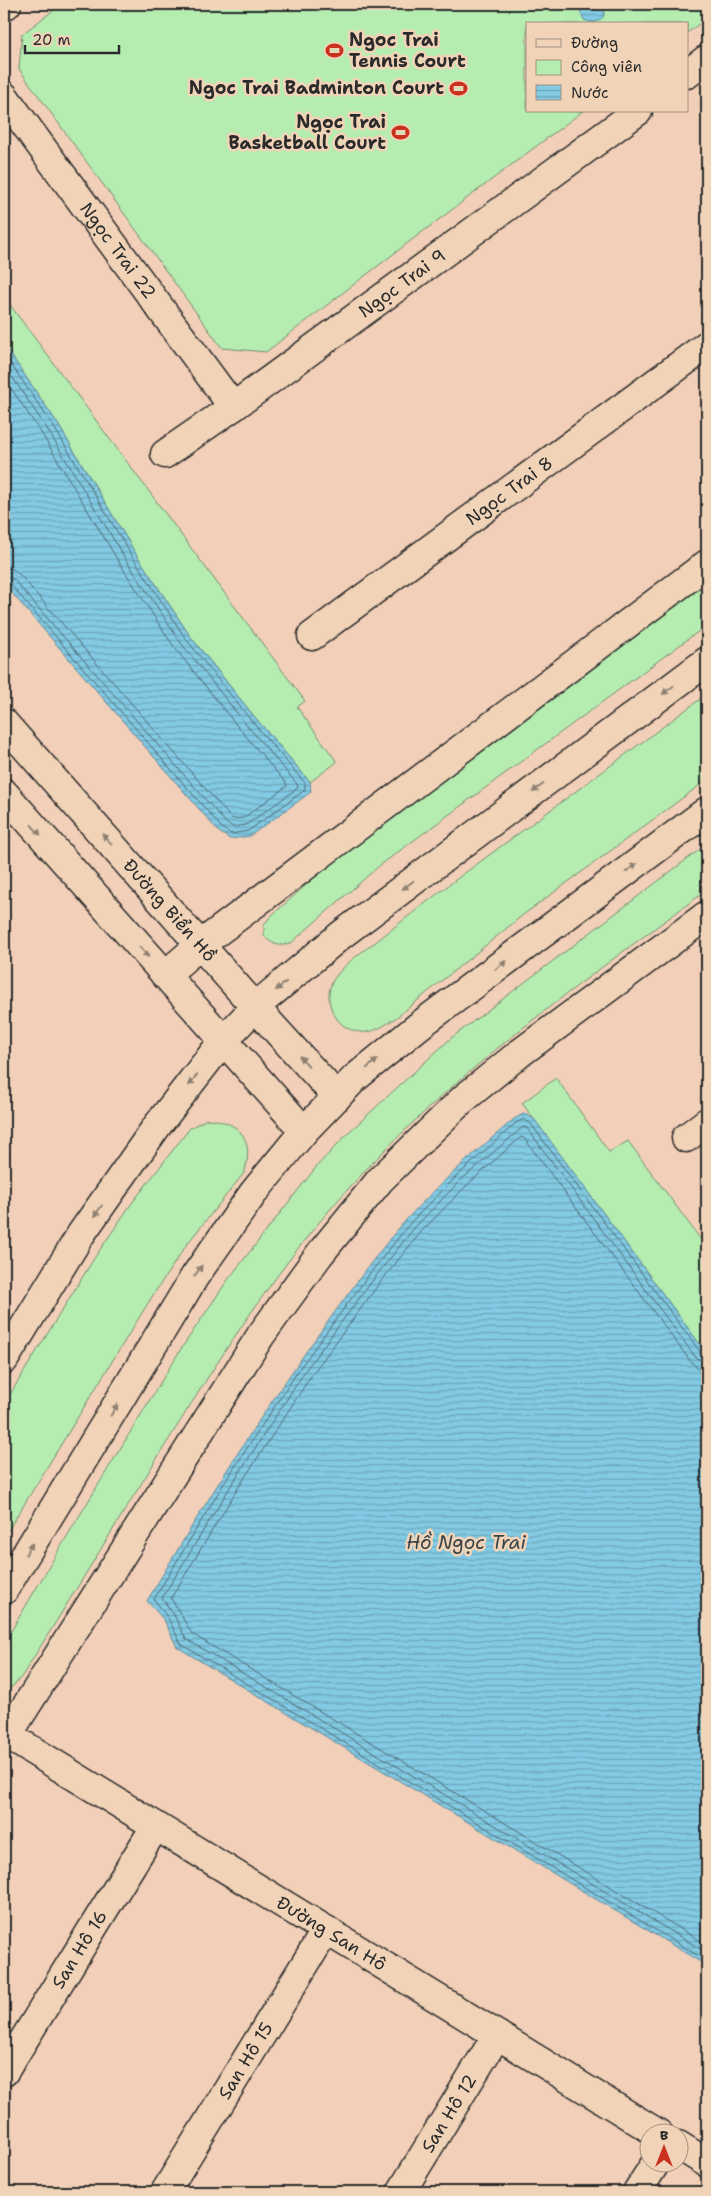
<svg xmlns="http://www.w3.org/2000/svg" width="711" height="2196" viewBox="0 0 711 2196" font-family="'Shantell Sans',sans-serif">
	<style>
		.green { fill: #b5edb0; stroke: #708c6e }
		.water { fill: url(#water-rules); stroke: #608a9a }
		.lines { fill: none; stroke-linecap: round; stroke-linejoin: round }
		.shore { stroke: #4e6b75; stroke-width: 1 }
		.minor-casing { stroke: #2b2b2b; stroke-width: 31 }
		.tertiary-casing { stroke: #2b2b2b; stroke-width: 31 }
		.secondary-casing { stroke: #2b2b2b; stroke-width: 31 }
		.minor { stroke: #f1d4b8; stroke-width: 28 }
		.tertiary { stroke: #f1d4b8; stroke-width: 28 }
		.secondary { stroke: #f1d4b8; stroke-width: 28 }
		.oneway { fill: #8e8072 }
		.labels { text-anchor: middle; stroke-width: 5; stroke-linejoin: round; paint-order: stroke }
		.poi-label { font-size: 18px; font-weight: bold; fill: #2b2b2b; stroke: #f1d4b8; text-anchor: end }
		.street-label { font-size: 18px; fill: #2b2b2b; stroke: #f1d4b8 }
		.water-label { font-size: 19px; font-style: italic; fill: #384347; stroke: #f1d4b8 }
	</style>
	<defs>
		<pattern id="water-rules" width="6" height="5" patternUnits="userSpaceOnUse" patternTransform="scale(1.25)"><rect width="6" height="5" fill="#83cae4"/><path d="M0 2.5h6" fill="none" stroke="#6ba4b9"/></pattern>
	</defs>
	<rect width="100%" height="100%" fill="#f2cfb8"/>
	<filter id="ink" filterUnits="userSpaceOnUse"><feTurbulence type="fractalNoise" baseFrequency=".02" numOctaves="2"/><feDisplacementMap in="SourceGraphic" scale="10" xChannelSelector="R" yChannelSelector="G"/><feConvolveMatrix kernelMatrix="1 2 1 2 8 2 1 2 1" color-interpolation-filters="sRGB"/></filter>
	<g filter="url(#ink)">
		<path class="green" d="M62 4H707V18L687 33V24H527V111H583L409 242 266 352 222 348 19 69 22 34Z
			M4 297 305 701 297 707 337 762 310 782 253 715 190 636 136 554 56 421 4 345Z
			M707 582V625L379 866 291 943C279 947 273 945 264 936V925L270 917 349 847Z
			M707 694V780L523 915 397 1017C386 1024 374 1034 360 1032 333 1029 319 995 337 975 348 961 363 951 377 941 404 919 431 899 458 878 541 817 624 756 707 694Z
			M707 844V890C582 982 453 1072 349 1188 275 1269 217 1362 159 1455 113 1529 68 1603 22 1676L13 1686 4 1691V1643L66 1538 179 1352 227 1281 317 1166 349 1132 450 1039Z
			M556 1078 609 1152 628 1141 707 1248V1354L522 1103Z
			M207 1119C241 1121 255 1141 244 1173L187 1244 153 1295 4 1537V1404L95 1257 132 1203 190 1128Z"/>
		<path class="water" d="M577 4H601L604 8V16C597 23 593 24 584 20Z
			M4 345 56 421 136 554 190 636 253 715 310 782 311 792 250 836 230 839 219 832 4 584Z
			M525 1113 535 1120 707 1354V1966L177 1647 164 1620 147 1601C206 1501 268 1402 337 1309 359 1279 381 1248 406 1220 439 1183 477 1151 514 1119Z"/>
		<g class="lines">
			<path class="shore" d="M4 354 52 424 132 556 186 639 249 718 305 783V790L248 831 231 834 222 828 10 584 4 582
				M4 365 46 427 126 560 181 643 244 722 297 784 298 788 246 825 233 827 226 823 14 580 4 575
				M4 378 40 431 120 564 174 647 238 727 286 783 287 786 243 818 235 819 231 818 20 575 13 569 4 568
				M707 1356 701 1353 531 1124 524 1119 516 1123 457 1176 411 1222 371 1272 302 1365 226 1480 154 1599 168 1618 181 1644 707 1961
				M707 1362 696 1358 527 1128 523 1127 461 1180 415 1227 376 1276 307 1368 232 1484 162 1598 174 1615 186 1639 707 1953
				M707 1370 698 1368 691 1362 524 1138 521 1137 466 1186 421 1232 382 1280 313 1373 238 1488 171 1598 192 1634 707 1945"/>
			<defs>
				<g id="minor">
					<path d="M4 6 7 4"/>
					<path d="M687 74 707 59"/>
					<path id="s1" d="M4 96 233 407"/>
					<path id="s2" d="M165 454 233 407 638 111"/>
					<path id="s3" d="M312 636 707 345"/>
					<path d="M165 975 200 945 707 564"/>
					<path d="M686 1138 707 1122"/>
					<path id="s4" d="M4 1733 659 2134"/>
					<path d="M4 1741 261 1335 319 1255 380 1180 462 1100 520 1053 707 915"/>
					<path id="s5" d="M4 2072 155 1827"/>
					<path d="M678 2145 707 2163"/>
					<path id="s6" d="M165 2192 326 1930"/>
					<path id="s7" d="M401 2192 497 2035"/>
					<path d="M637 2192 655 2164"/>
				</g>
				<g id="tertiary">
					<path id="s8" d="M4 723 255 1007 337 1097"/>
					<path d="M4 793 304 1131"/>
				</g>
				<path id="secondary" d="M4 1360 81 1234 157 1126 223 1041 255 1007 341 935 707 661
					M4 1590 195 1276 254 1192 304 1131 355 1078 420 1025 707 811"/>
			</defs>
			<use href="#minor" class="minor-casing"/>
			<use href="#tertiary" class="tertiary-casing"/>
			<use href="#secondary" class="secondary-casing"/>
			<use href="#minor" class="minor"/>
			<use href="#tertiary" class="tertiary"/>
			<use href="#secondary" class="secondary"/>
		</g>
		<defs><path id="oneway-solid" d="M-6-.8H1V-3.2L6.5 0L1 3.2V.8H-6Z" transform="scale(1.25)"/></defs>
		<g class="oneway">
			<use href="#oneway-solid" transform="translate(668 690) rotate(143)"/>
			<use href="#oneway-solid" transform="translate(538 788) rotate(143)"/>
			<use href="#oneway-solid" transform="translate(36 830) rotate(48)"/>
			<use href="#oneway-solid" transform="translate(107 839) rotate(-132)"/>
			<use href="#oneway-solid" transform="translate(631 868) rotate(-37)"/>
			<use href="#oneway-solid" transform="translate(408 885) rotate(143)"/>
			<use href="#oneway-solid" transform="translate(144 952) rotate(48)"/>
			<use href="#oneway-solid" transform="translate(501 965) rotate(-37)"/>
			<use href="#oneway-solid" transform="translate(281 986) rotate(140)"/>
			<use href="#oneway-solid" transform="translate(304 1061) rotate(-133)"/>
			<use href="#oneway-solid" transform="translate(372 1064) rotate(-39)"/>
			<use href="#oneway-solid" transform="translate(193 1080) rotate(127)"/>
			<use href="#oneway-solid" transform="translate(98 1211) rotate(125)"/>
			<use href="#oneway-solid" transform="translate(198 1271) rotate(-55)"/>
			<use href="#oneway-solid" transform="translate(114 1410) rotate(-59)"/>
			<use href="#oneway-solid" transform="translate(29 1549) rotate(-59)"/>
		</g>
	</g>
	<defs>
		<symbol id="stadium-bare" viewBox="-9 -9 18 18"><path d="M0-5a6.5 5 0 1 0 0 10a6.5 5 0 1 0 0-10ZM-3.5-1.8h7v3.6h-7Z" fill="#c8321e" stroke="#f1d4b8" stroke-width="2.5" paint-order="stroke"/></symbol>
	</defs>
	<g fill-rule="evenodd">
		<use href="#stadium-bare" x="322" y="38" width="25" height="25"/>
		<use href="#stadium-bare" x="446" y="76" width="25" height="25"/>
		<use href="#stadium-bare" x="388" y="120" width="25" height="25"/>
	</g>
	<g class="labels">
		<g class="poi-label">
			<text x="349" y="46" text-anchor="start">Ngoc Trai<tspan x="349" dy="21">Tennis Court</tspan></text>
			<text x="444" y="94">Ngoc Trai Badminton Court</text>
			<text x="386" y="128">Ngọc Trai<tspan x="386" dy="21">Basketball Court</tspan></text>
		</g>
		<g class="street-label">
			<text dy="6" stroke="none"><textPath href="#s1" startOffset="192">Ngọc Trai 22</textPath></text>
			<text dy="6" stroke="none"><textPath href="#s2" startOffset="292">Ngọc Trai 9</textPath></text>
			<text dy="6" stroke="none"><textPath href="#s3" startOffset="245">Ngọc Trai 8</textPath></text>
			<text dy="6" stroke="none"><textPath href="#s8" startOffset="250">Đường Biển Hồ</textPath></text>
			<text dy="6" stroke="none"><textPath href="#s4" startOffset="384">Đường San Hô</textPath></text>
			<text dy="6" stroke="none"><textPath href="#s5" startOffset="144">San Hô 16</textPath></text>
			<text dy="6" stroke="none"><textPath href="#s6" startOffset="154">San Hô 15</textPath></text>
			<text dy="6" stroke="none"><textPath href="#s7" startOffset="92">San Hô 12</textPath></text>
		</g>
		<g class="water-label">
			<text x="466" y="1549">Hồ Ngọc Trai</text>
		</g>
	</g>
	<rect width="711" height="2196" fill="none" stroke="#f1d4b8" stroke-width="20"/>
	<rect x="10" y="10" width="691" height="2176" fill="none" stroke="#2b2b2b" stroke-width="2" filter="url(#ink)"/>
	<rect x="526" y="22" width="162" height="90" fill="#f1d4b8" stroke="#a29080"/>
	<rect x="536" y="39" width="25" height="8" fill="#f1d4b8" stroke="#a29080"/>
	<text x="571" y="48" font-size="15" fill="#2b2b2b">Đường</text>
	<rect x="536" y="60" width="25" height="15" fill="#b5edb0" stroke="#a29080"/>
	<text x="571" y="72" font-size="15" fill="#2b2b2b">Công viên</text>
	<rect x="536" y="85" width="25" height="15" fill="url(#water-rules)" stroke="#a29080"/>
	<text x="571" y="98" font-size="15" fill="#2b2b2b">Nước</text>
	<g transform="translate(664 2148)"><circle r="24" fill="#f1d4b8" stroke="#a29080"/>
	<path d="M0-4L9 19L0 12L-9 19Z" fill="#c8321e"/>
	<text y="-8" font-size="14" font-weight="bold" text-anchor="middle" fill="#2b2b2b">B</text>
	</g>
	<path d="M25 45v8h94v-8" fill="none" stroke="#2b2b2b" stroke-width="2.5"/>
	<text x="32" y="45" font-size="15" fill="#2b2b2b" stroke="#f1d4b8" stroke-width="4" paint-order="stroke">20 m</text>
</svg>
